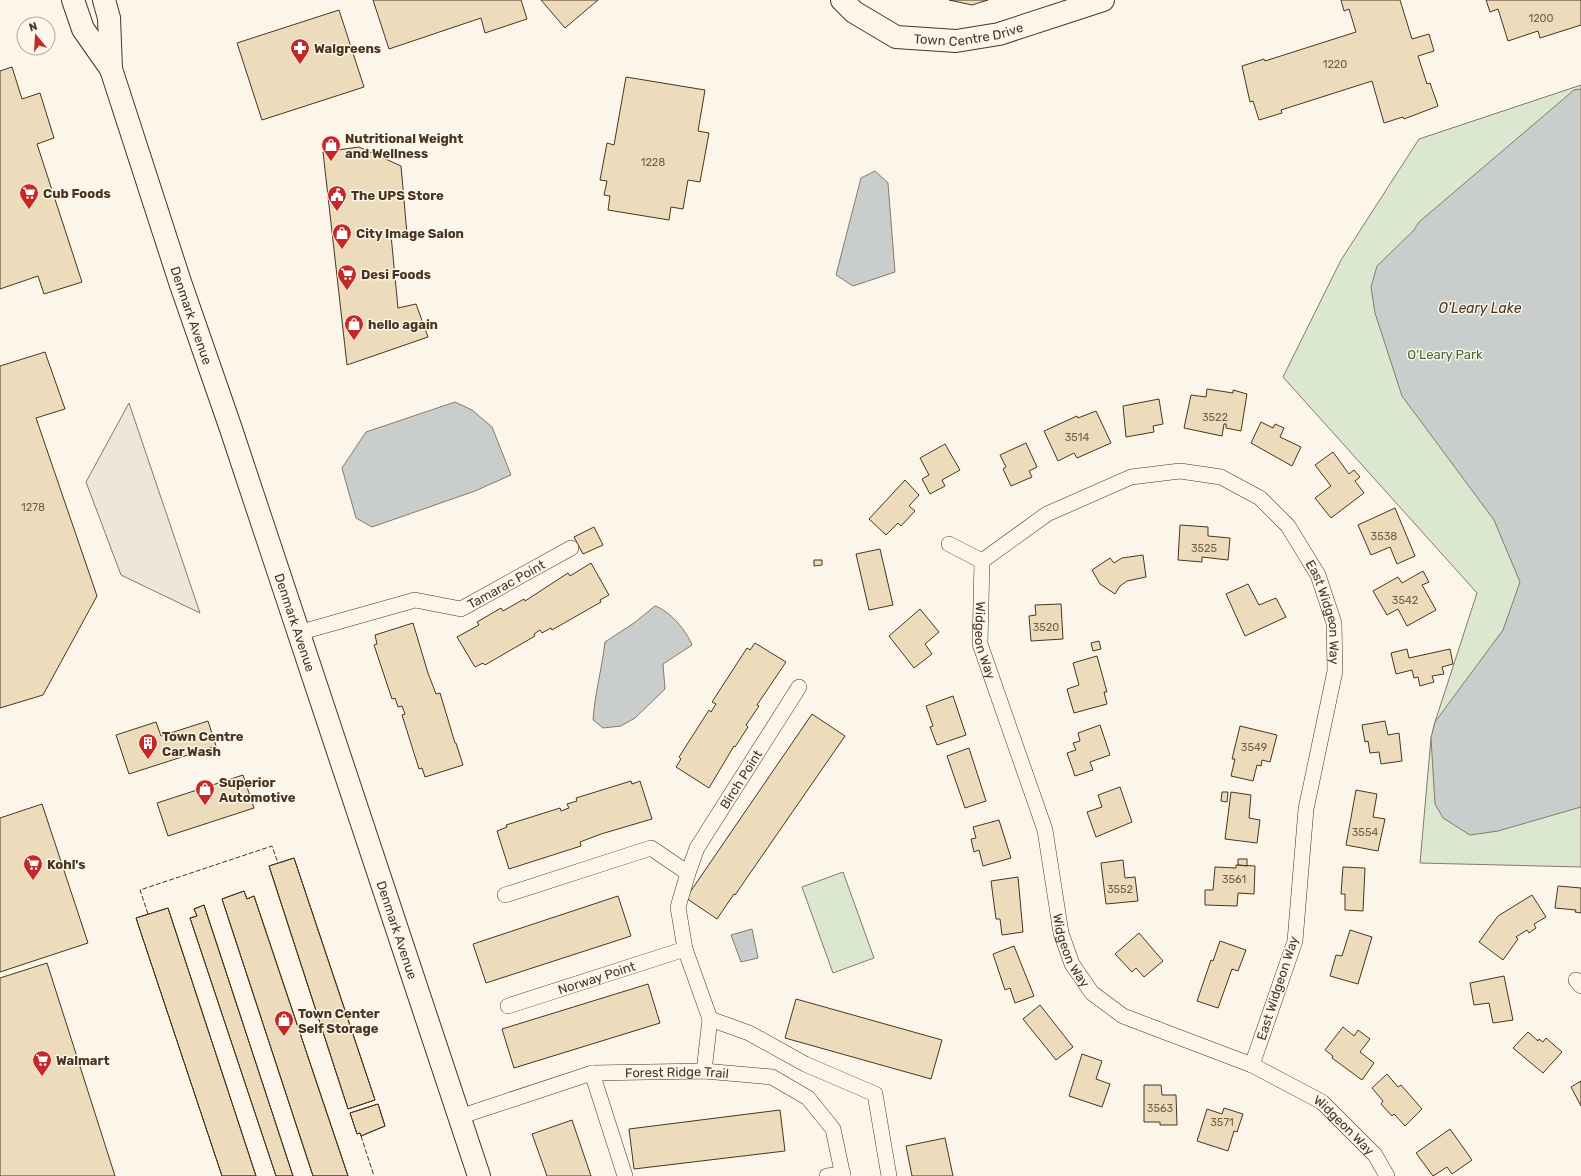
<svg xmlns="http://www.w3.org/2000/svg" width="1581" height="1176" viewBox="0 0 1581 1176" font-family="Rubik,sans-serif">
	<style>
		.green { fill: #dce7d0; stroke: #887966 }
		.parking { fill: #ede7d9; stroke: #887966 }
		.water { fill: #c9cecd; stroke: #887966 }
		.building { fill: #ecdcbc; stroke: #4a3520 }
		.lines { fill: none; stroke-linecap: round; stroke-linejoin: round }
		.street-casing { stroke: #4a3520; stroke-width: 16 }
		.secondary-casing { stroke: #4a3520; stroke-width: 24 }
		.street { stroke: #fbf6e9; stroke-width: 15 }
		.secondary { stroke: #fbf6e9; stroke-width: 22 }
		.fence { stroke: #4a3520; stroke-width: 1; stroke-dasharray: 5 2; stroke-linecap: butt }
		.labels { text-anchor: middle; stroke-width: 3; stroke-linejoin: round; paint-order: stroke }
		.number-label { font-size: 11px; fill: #725f47 }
		.street-label { font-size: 13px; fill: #4a3520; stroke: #fbf6e9 }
		.poi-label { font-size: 13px; font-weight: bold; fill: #4a3520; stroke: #fbf6e9; text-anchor: start }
		.park-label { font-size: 13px; fill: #436837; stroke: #fbf6e9 }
		.water-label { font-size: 14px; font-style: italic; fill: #4a3520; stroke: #fbf6e9 }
	</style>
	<rect width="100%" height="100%" fill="#fbf6e9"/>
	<path class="green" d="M1581 85V867L1420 863 1431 738 1435 722 1477 593 1283 377 1341 260 1419 139Z
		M843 872 874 958 833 973 802 887Z"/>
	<path class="parking" d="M129 403 200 613 121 575 86 482Z"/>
	<path class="water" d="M1581 89V807L1498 831 1470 835 1443 818 1435 804 1431 738 1435 722 1503 630 1520 582 1494 520 1402 396 1375 313 1371 287 1377 266 1414 230 1419 222 1574 90Z
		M875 171 888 183 895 272 853 286 836 275 861 178Z
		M455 402 472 410 492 427 511 475 475 491 372 527 356 518 342 468 366 432Z
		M655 606C670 611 686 630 692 645L663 664 665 689 635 718 621 726 603 728 593 720C595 693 602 668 605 642L634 623Z
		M752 929 758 958 741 962 731 935Z"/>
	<path class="building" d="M373 0H521L527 19 485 33 481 18 389 49Z
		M541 0H598L565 28Z
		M949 0H988L972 5Z
		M1341 0H1400L1412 39 1429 34 1434 51 1418 56 1427 84 1430 83 1438 106 1404 119 1403 117 1384 123 1372 81 1281 110 1282 113 1259 120 1253 101 1250 102 1242 66 1264 59 1265 61 1356 32 1349 9 1344 11Z
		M1486 0H1581V25L1540 38 1538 31 1508 41 1498 9 1490 12Z
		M339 10 364 87 262 120 237 43Z
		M12 67 22 99 40 93 54 138 37 144 82 282 44 294 38 276 0 289V71Z
		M626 77 705 90 698 131 709 133 700 182 688 180 683 209 671 207 669 220 608 210 610 196 604 195 607 181 600 180 607 143 614 145Z
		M359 147 401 166 407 234 391 235 398 308 416 304 428 337 347 365 323 152Z
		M45 352 65 409 36 418 97 596 43 695 0 708V366Z
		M1207 389 1233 393V390L1247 394 1241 431 1226 428V424H1224L1222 436 1184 428 1191 395 1206 397Z
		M1159 399 1163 424 1153 426 1154 432 1126 437 1123 406Z
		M1096 411 1111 443 1077 458 1074 453 1058 461 1044 431 1077 416 1078 418Z
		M1261 422 1273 428 1275 424 1284 428 1280 437 1301 447 1292 466 1251 443Z
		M1026 443 1037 467 1029 471 1032 477 1011 486 1003 469 1006 467 1000 455Z
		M945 444 960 470 942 480 945 486 930 494 922 479 929 475 920 458Z
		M1333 452 1349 474 1354 470 1360 477 1355 481 1364 493 1331 518 1315 498 1331 486 1315 465Z
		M905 480 919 495 909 506 915 511 901 526 898 523 886 535 869 519Z
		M1395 508 1415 556 1397 564 1390 547 1371 555 1358 525Z
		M1180 525 1208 527V536L1230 538 1228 560 1202 557V562L1178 560Z
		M594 527 603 545 583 554 574 537Z
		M880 549 893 605 869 610 856 554Z
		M1143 555 1146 577 1127 581 1120 586 1115 594 1100 584 1092 570 1110 558 1114 563 1122 558Z
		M814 560H822V565L814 566Z
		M591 563 609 595 600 600 601 602 552 630 551 628 542 633 540 630 534 634 535 636 485 665 483 663 475 667 457 637 479 625 477 622 501 608 503 611 524 599 525 601 568 573 570 576Z
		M1423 571 1429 582 1422 585 1436 610 1407 626 1398 609 1387 615 1373 591 1398 577 1402 583Z
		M1248 584 1259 605 1276 598 1286 617 1245 636 1226 594Z
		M1061 604 1063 639 1031 641 1029 616 1036 615 1035 605Z
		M920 609 939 632 925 644 932 654 914 668 889 636Z
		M413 623 428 673 436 694 440 693 455 743H456L463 765 425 777 422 768 419 769 402 715 405 714 402 706 398 707 395 698 392 699 374 645 377 644 375 635Z
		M1099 641 1101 649 1093 651 1091 643Z
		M755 643 786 662 757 705 759 706 746 725 748 727 735 747 734 746 709 788 676 767 681 759 679 757 709 710 711 712 716 704 712 702 747 648 750 650Z
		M1407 649 1409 658 1450 649 1453 664 1442 667 1444 674 1432 676 1434 682 1420 686 1418 677 1414 678 1412 670 1396 674 1391 653Z
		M1097 656 1107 692H1104L1107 704 1074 713 1067 689 1079 685 1073 663Z
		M953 696 966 735 937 745 930 727 933 726 926 706Z
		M812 714 845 736 735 895 734 894 717 919 686 898Z
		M208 721 216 746 129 774 116 735 156 722 161 736Z
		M1385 721 1388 735 1399 733 1402 761 1381 764 1379 752 1370 753 1368 741 1365 742 1362 725Z
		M1100 725 1110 755 1090 762 1093 770 1075 776 1067 753 1076 750 1073 743 1080 741 1078 733Z
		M1240 726 1277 735 1270 762 1262 760 1261 766 1257 765 1253 781 1231 776 1235 759H1232Z
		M969 748 986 801 965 808 947 756Z
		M243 775 254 808 168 836 157 803Z
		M631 781 632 784 640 781 652 819 601 834 580 842 581 846 509 869 497 831 507 827 506 825 560 808 561 811 569 808 567 804 577 801 576 798Z
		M1120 787 1132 822 1096 837 1087 812 1102 807 1098 795Z
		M1356 790 1377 794 1373 817 1385 819 1378 851 1346 845Z
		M1222 792H1228L1227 802 1221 801Z
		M1231 792 1251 795 1249 818 1260 820 1257 843 1225 839Z
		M42 804 88 943 0 972V818Z
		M999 820 1011 858 983 866 979 850 974 852 971 839 976 838 973 827Z
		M294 858 375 1100 348 1109 269 866Z
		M294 858 375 1100 348 1109 269 866Z
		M1238 859H1247V866L1238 865Z
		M1123 860 1125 878 1135 877 1138 901 1106 904 1101 863Z
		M1236 865 1255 866 1254 894 1238 893 1237 906 1205 905V890H1213L1215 867 1236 868Z
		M1343 867 1365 868 1363 911 1345 910V894H1341Z
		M1018 877 1023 932 1002 935 1000 919H996L991 881Z
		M1558 886 1581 888V913L1575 912 1576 910 1555 908Z
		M244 891 247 899 254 896 348 1176H313L222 899Z
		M244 891 247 899 254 896 348 1176H313L222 899Z
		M1532 895 1546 917 1534 924 1536 928 1529 933 1527 930 1516 937 1518 939 1503 960 1479 942 1498 916Z
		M618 896 631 936 486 983 473 944Z
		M204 905 293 1176H276L190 918 197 916 194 909Z
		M204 905 293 1176H276L190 918 197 916 194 909Z
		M168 908 256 1176H222L136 918Z
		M168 908 256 1176H222L136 918Z
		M1350 930 1372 937 1358 984 1330 976 1336 955 1342 956Z
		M1139 933 1163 961 1144 977 1136 968 1132 972 1115 954Z
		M1220 941 1246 950 1238 971 1232 969 1218 1008 1197 1001 1211 960 1213 961Z
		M1014 946 1034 996 1015 1003 1010 988 1005 990 993 954Z
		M47 963 115 1176H0V978Z
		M1504 976 1513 1020 1493 1023 1489 1003 1474 1005 1470 983Z
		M648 984 660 1023 514 1068 502 1029Z
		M796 999 942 1040 931 1079 785 1038Z
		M1040 1005 1073 1047 1056 1060 1023 1019Z
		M1343 1027 1354 1036 1358 1030 1370 1039 1360 1052 1374 1063 1362 1080 1332 1058 1333 1056 1325 1050Z
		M1528 1032 1538 1041 1539 1039 1543 1042 1546 1038 1562 1052 1543 1073 1513 1048Z
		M1082 1054 1102 1061 1096 1079 1110 1084 1102 1107 1069 1096Z
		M1387 1074 1398 1087 1401 1085 1422 1109 1405 1126 1394 1114 1392 1116 1381 1104 1383 1101 1372 1088Z
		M1581 1081V1106L1571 1087Z
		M1144 1085H1161L1162 1095H1176L1177 1125H1160V1122H1144Z
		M378 1104 385 1126 361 1136 360 1133 357 1134 350 1113Z
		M378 1104 385 1126 361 1136 360 1133 357 1134 350 1113Z
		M1224 1108 1243 1114 1237 1132 1234 1131 1228 1151 1197 1141 1207 1109 1222 1114Z
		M780 1110 785 1151 634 1169 629 1129Z
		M572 1120 591 1176H547L532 1134Z
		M1450 1129 1472 1160 1452 1174 1447 1167 1433 1176 1416 1153Z
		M945 1138 953 1176H912L906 1146Z"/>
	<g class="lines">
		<defs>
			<g id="street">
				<path d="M949 544 982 561"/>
				<path id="s1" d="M982 561 1047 514 1131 477 1180 471 1221 477 1260 498 1288 526 1318 575 1334 623 1335 671 1306 809 1295 941 1252 1065"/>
				<path id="s2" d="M982 561 980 644 1045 830 1061 933 1072 964 1092 993 1123 1016 1252 1065 1322 1102 1375 1155 1387 1176"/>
				<path id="s3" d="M298 633 415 600 461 609 571 548"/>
				<path id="s4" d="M688 873 697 848 799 687"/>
				<path d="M505 895 651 848 688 873 678 907 685 949 710 1019 704 1071"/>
				<path d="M1576 980 1581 986"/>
				<path id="s5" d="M508 1006 685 949"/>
				<path d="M710 1019 749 1033 805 1064 875 1094 889 1176"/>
				<path d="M592 1073 625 1176"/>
				<path id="s6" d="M459 1117 592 1073 704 1071 772 1077 808 1098 833 1129 843 1176"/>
				<path d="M827 1176 843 1174"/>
			</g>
			<g id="secondary">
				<path d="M73 0 83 29 111 69"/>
				<path id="s7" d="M104 0 109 18 111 69 180 282 230 426 479 1176"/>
				<path id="s8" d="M842 0 854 12 896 37 956 41 999 34 1103 0"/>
			</g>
		</defs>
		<use href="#street" class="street-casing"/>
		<use href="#secondary" class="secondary-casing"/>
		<use href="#street" class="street"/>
		<use href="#secondary" class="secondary"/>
		<path class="fence" d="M148 914 140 890 272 846 278 863
			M361 1136 374 1176"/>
	</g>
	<defs>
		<symbol id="pharmacy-pin" viewBox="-11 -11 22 30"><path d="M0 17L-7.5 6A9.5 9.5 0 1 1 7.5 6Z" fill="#c62828" stroke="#fbf6e9"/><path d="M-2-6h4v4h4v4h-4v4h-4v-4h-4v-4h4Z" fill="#fff"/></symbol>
		<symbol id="shop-pin" viewBox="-11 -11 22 30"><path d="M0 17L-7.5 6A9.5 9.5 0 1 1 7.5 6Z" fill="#c62828" stroke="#fbf6e9"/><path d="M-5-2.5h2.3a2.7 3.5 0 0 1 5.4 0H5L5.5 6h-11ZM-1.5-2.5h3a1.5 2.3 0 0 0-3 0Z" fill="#fff"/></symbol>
		<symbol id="supermarket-pin" viewBox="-11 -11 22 30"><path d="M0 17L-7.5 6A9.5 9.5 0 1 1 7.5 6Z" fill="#c62828" stroke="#fbf6e9"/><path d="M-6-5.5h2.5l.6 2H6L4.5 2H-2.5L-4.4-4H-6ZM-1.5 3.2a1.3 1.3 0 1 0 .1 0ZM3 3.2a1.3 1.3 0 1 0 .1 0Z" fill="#fff"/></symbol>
		<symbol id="civic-pin" viewBox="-11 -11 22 30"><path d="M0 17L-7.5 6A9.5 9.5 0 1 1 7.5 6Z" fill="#c62828" stroke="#fbf6e9"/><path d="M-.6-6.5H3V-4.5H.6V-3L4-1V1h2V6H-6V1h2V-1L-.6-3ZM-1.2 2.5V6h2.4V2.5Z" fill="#fff"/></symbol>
		<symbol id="building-pin" viewBox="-11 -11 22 30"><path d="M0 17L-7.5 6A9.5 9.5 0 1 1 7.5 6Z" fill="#c62828" stroke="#fbf6e9"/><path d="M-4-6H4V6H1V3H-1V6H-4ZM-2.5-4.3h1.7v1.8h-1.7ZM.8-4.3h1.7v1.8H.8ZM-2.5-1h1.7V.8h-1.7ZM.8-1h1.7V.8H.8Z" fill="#fff"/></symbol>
	</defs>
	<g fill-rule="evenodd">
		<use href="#pharmacy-pin" x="289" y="37" width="22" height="30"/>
		<use href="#shop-pin" x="320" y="134" width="22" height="30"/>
		<use href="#supermarket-pin" x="18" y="182" width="22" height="30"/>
		<use href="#civic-pin" x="326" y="184" width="22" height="30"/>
		<use href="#shop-pin" x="331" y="222" width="22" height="30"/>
		<use href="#supermarket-pin" x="336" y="263" width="22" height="30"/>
		<use href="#shop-pin" x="343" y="313" width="22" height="30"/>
		<use href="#building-pin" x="137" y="732" width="22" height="30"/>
		<use href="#shop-pin" x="194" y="778" width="22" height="30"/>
		<use href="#supermarket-pin" x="22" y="853" width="22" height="30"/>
		<use href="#shop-pin" x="273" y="1009" width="22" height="30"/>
		<use href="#supermarket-pin" x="31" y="1049" width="22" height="30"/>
	</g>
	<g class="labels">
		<g class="number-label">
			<text x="1541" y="22">1200</text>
			<text x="1335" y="68">1220</text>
			<text x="653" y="166">1228</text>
			<text x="1215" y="421">3522</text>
			<text x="1077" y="441">3514</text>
			<text x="33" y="511">1278</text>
			<text x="1384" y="540">3538</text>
			<text x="1204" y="552">3525</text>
			<text x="1405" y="604">3542</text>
			<text x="1046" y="631">3520</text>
			<text x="1254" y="751">3549</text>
			<text x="1365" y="836">3554</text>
			<text x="1234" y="883">3561</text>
			<text x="1120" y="893">3552</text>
			<text x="1160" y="1112">3563</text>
			<text x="1222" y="1126">3571</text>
		</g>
		<g class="street-label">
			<text dy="5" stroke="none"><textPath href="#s8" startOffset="139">Town Centre Drive</textPath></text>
			<text dy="5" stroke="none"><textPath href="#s7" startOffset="329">Denmark Avenue</textPath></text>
			<text dy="5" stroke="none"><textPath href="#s3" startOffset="220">Tamarac Point</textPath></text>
			<text dy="5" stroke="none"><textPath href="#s1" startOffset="442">East Widgeon Way</textPath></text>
			<text dy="5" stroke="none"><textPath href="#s7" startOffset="653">Denmark Avenue</textPath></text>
			<text dy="5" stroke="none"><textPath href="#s2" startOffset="80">Widgeon Way</textPath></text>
			<text dy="5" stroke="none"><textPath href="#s4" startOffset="108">Birch Point</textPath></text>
			<text dy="5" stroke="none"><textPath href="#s7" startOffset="977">Denmark Avenue</textPath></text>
			<text dy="5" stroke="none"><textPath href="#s2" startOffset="404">Widgeon Way</textPath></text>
			<text dy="5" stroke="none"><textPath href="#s5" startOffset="93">Norway Point</textPath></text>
			<text transform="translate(1277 988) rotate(-72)" y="5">East Widgeon Way</text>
			<text dy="5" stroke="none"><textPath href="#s6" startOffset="225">Forest Ridge Trail</textPath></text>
			<text dy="5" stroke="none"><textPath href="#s2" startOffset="740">Widgeon Way</textPath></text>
		</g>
		<g class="poi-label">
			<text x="314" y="53">Walgreens</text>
			<text x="345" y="143">Nutritional Weight<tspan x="345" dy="15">and Wellness</tspan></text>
			<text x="43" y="198">Cub Foods</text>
			<text x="351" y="200">The UPS Store</text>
			<text x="356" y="238">City Image Salon</text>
			<text x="361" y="279">Desi Foods</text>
			<text x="368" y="329">hello again</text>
			<text x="162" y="741">Town Centre<tspan x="162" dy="15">Car Wash</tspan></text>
			<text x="219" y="787">Superior<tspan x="219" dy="15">Automotive</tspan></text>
			<text x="47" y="869">Kohl's</text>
			<text x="298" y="1018">Town Center<tspan x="298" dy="15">Self Storage</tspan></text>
			<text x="56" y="1065">Walmart</text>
		</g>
		<g class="park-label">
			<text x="1445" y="359">O'Leary Park</text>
		</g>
		<g class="water-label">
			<text x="1480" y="313">O'Leary Lake</text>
		</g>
	</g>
	<g transform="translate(36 36) rotate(342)"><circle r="19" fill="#fbf6e9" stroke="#b4a999"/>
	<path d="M0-3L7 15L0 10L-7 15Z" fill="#c62828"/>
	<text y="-6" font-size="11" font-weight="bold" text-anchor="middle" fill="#4a3520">N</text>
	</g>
</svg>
